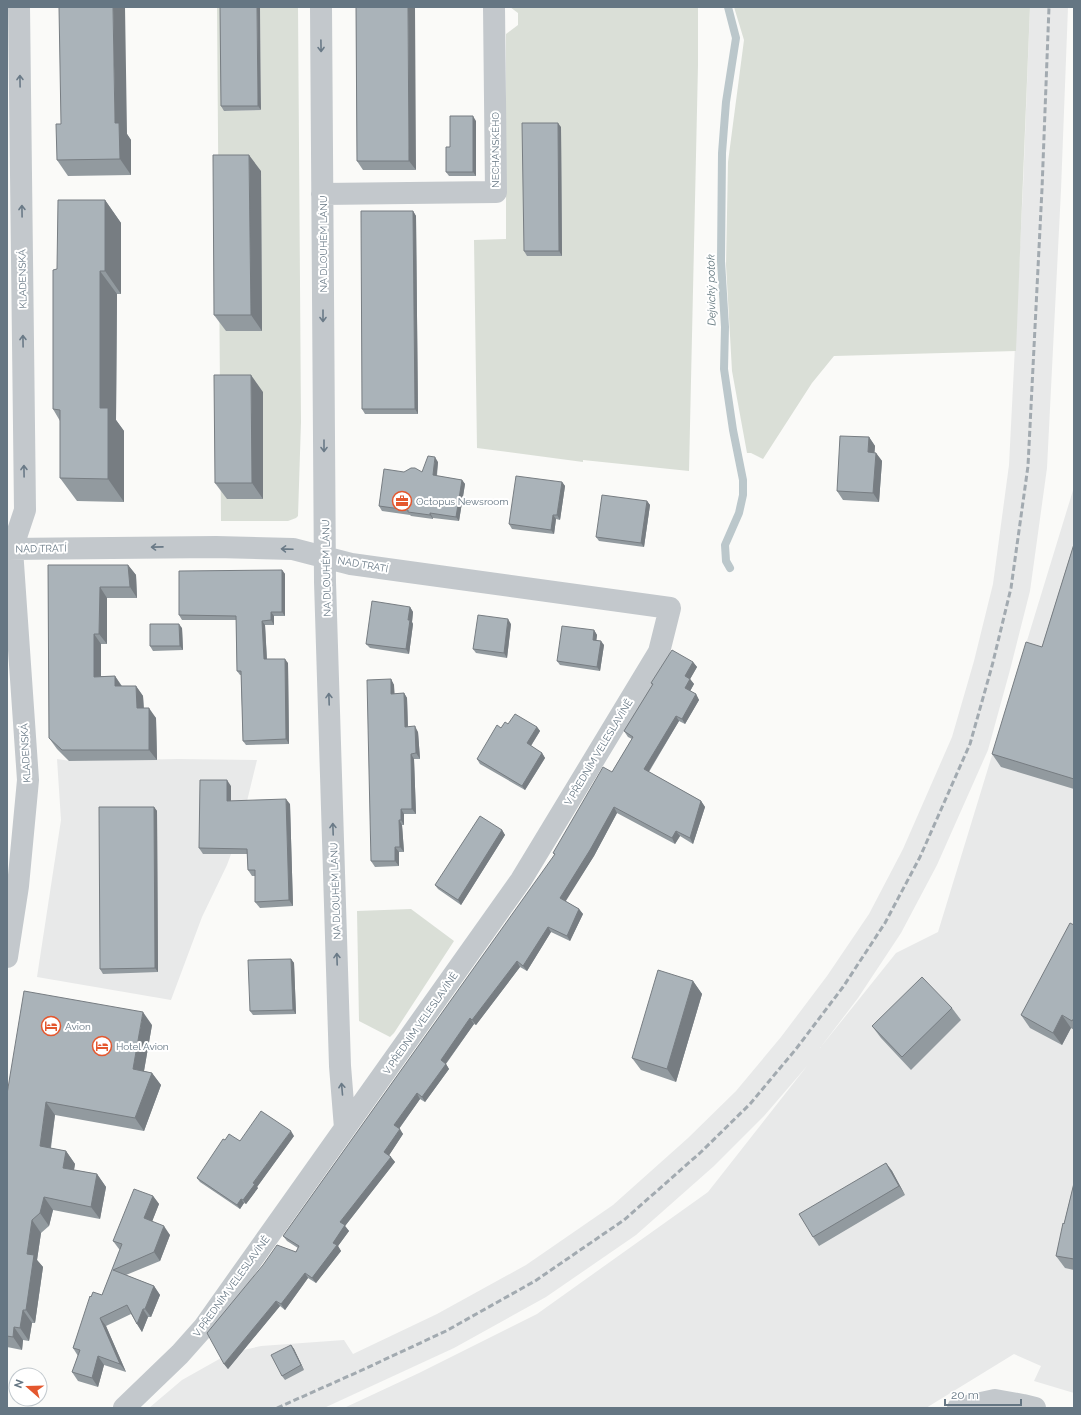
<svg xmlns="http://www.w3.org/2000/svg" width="1081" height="1415" viewBox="0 0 1081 1415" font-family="Raleway,sans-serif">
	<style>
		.built { fill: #e8e9e9 }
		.green { fill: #dadfd7; fill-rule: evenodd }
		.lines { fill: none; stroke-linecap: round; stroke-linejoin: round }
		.stream { stroke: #bbc7cb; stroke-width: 8 }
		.minor { stroke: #c3c8cc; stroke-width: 22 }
		.rail { stroke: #a2aab0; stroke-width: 3; stroke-dasharray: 6 3; stroke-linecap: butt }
		.wall { fill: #929a9f }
		.shaded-wall { fill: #777d82 }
		.building { fill: #aab3b9; stroke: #777d82 }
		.oneway { stroke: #6a7a87 }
		.labels { text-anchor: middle; stroke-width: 4; stroke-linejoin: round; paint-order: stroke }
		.street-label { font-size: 10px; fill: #657683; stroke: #fff }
		.poi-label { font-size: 10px; fill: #657683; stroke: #fff; text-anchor: start }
		.water-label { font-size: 11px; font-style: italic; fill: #60757c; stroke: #fff }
	</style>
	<rect width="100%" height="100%" fill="#fafaf8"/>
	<path class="built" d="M1030 7H1068L1061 190 1047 468 1030 591 1010 670 988 750 937 865 901 933 858 998 820 1048 896 953 938 932 1074 487V1393L1034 1381 1041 1366 1014 1354 926 1408H344L419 1373 537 1314 708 1192 807 1066 764 1116 714 1166 636 1235 546 1297 454 1348 324 1408H149L182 1380 230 1353 261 1346 344 1340 353 1354 437 1314 526 1265 613 1205 688 1138 736 1091 781 1037 827 976 869 914 903 849 952 737 974 661 993 584 1009 465 1023 188Z
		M57 759 71 761 179 759 257 760 240 830 227 865 202 917 171 1000 37 977 61 820Z"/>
	<path class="green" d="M217 7H223L224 111 261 110 260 7H298L301 422 298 516 296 518 288 521H221ZM261 171 262 331H226L225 307Z
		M510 7H698V65L689 471 583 460V462L477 448 474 240 506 239V34L518 25V13Z
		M734 7H1030L1016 351 834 356 812 383 763 459 751 453H747L732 371 726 265 728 162 744 40Z
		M411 909 454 941 394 1033 390 1037 359 1021 357 911Z"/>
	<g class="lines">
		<path class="stream" d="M728 7 736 38 726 102 722 153 721 261 725 327 724 369 733 430 743 480V495L739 513 725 545 726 561 730 568"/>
		<path class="minor" d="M321 7 325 582 340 1066 345 1128
			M322 194 496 192 494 7
			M7 549 216 547 293 549 351 564 670 608 659 652 521 880 204 1327 180 1354 124 1408
			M7 957 18 886 28 780 12 549 25 510 19 7
			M958 1408 995 1400 1023 1405 1035 1408"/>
		<path class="rail" d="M277 1408 360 1371 446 1331 535 1281 624 1220 701 1152 750 1104 796 1049 843 987 885 923 920 857 970 744 992 666 1011 588 1028 466 1042 189 1049 7"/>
	</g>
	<path class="wall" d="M220 7 261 110 224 111 221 106Z
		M356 7 416 170H363L357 161Z
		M476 121V176H449L446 172 450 147Z
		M561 127 562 256H527L524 251Z
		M127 134 131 140V175L68 176 57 160Z
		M261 171 262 331H226L214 315Z
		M105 200 121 223V294H117L116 420 124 431V502L77 501 60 478V421L53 409 57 269Z
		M413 211 416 216 418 414H365L362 409Z
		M263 392V499H227L215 483Z
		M869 437 875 446 874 453H876L882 461 879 502 843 500 837 491Z
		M438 462 437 476 462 480 465 484 459 521 433 518V519L411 516 410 515 382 511 379 506 404 472H422Z
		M562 482 565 486 560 520 556 519 554 534 512 529 509 524Z
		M647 501 650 505 644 547 599 541 596 537Z
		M1074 544V789L1001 767 992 754 1042 647Z
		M48 565H128L136 575 137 598H107V644H101V676H115L122 686H136L143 696 144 708 156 718 157 760 69 761 57 749 49 738Z
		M282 570 285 574V616H274V625H265L267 659 288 663 289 744 246 745 243 741 241 675H240L237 671 236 620H182L179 615Z
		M410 607 413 612 412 622 413 624 409 654 370 648 366 644Z
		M511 624 507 658 476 653 473 649Z
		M182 628 183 650 153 651 150 646Z
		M594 630 597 635 596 640 604 645 600 671 560 665 557 661Z
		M693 662 697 667 690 679 694 684 690 691 696 694 699 700 685 724 679 721 649 772 701 801 705 807 693 844 680 836 675 844 617 813 594 856 565 901 579 909 583 914 570 941 551 932 527 971 520 967 476 1025 474 1024 446 1064 449 1069 425 1102 420 1099 399 1129 403 1134 389 1155 395 1162 345 1226 349 1231 338 1246 341 1251 316 1283 308 1278 285 1310 280 1306 228 1369 224 1364 298 1248 287 1241 283 1236 555 855 553 853 612 772 632 739 628 737 624 731 652 685 651 683Z
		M391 679 394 685V694L404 693 407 698 408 727 418 732 420 759H414L416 814H404V825H402L404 852H399V866L375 867 371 861Z
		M508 724 537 727 540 731 531 746 542 753 545 758 525 790 480 764 477 759 501 728Z
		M231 786V801L290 804 293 906 260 908 255 902V876H252L248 870 247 854H203L199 848Z
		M154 807 157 811 158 972 103 974 100 969Z
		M502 830 505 835 461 905 438 889 435 885Z
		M1074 925V1030L1071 1028 1062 1045 1030 1028 1021 1015Z
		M291 959 294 963 296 1014 253 1015 250 1011Z
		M693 981 702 994 676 1082 641 1070 632 1058Z
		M952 1008 961 1020 911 1070 881 1038 872 1026Z
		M152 1025 144 1071 152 1073 161 1085 144 1131 55 1115 51 1148 66 1151 75 1164 74 1170 97 1174 106 1187 100 1219 53 1210 49 1226 41 1233 37 1260 43 1267 35 1323H32L29 1341 23 1340 22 1350 7 1347V1094Z
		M294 1136 257 1187 258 1188 246 1204 244 1203 240 1209 200 1182 197 1178 225 1140 240 1141Z
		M886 1163 892 1171 905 1195 819 1246 813 1237Z
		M1074 1183V1270L1065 1268 1056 1256Z
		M153 1196 159 1204 152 1221 170 1235 160 1261 126 1275 154 1286 160 1295 151 1317H148L142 1332 137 1324 131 1314 106 1326 126 1372 104 1365 98 1387 78 1381 72 1372 78 1356 73 1348 91 1297 102 1295 120 1250 119 1249 113 1241Z
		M291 1345 294 1349 304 1370 285 1380 282 1376Z"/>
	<path class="shaded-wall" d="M113 7H125L127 134 131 140V175L120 159 115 123Z
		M257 7H260L261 110 258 106Z
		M408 7H415L416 170 409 161Z
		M473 116 476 121V176L473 172Z
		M558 123 561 127 562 256 559 251Z
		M249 155 261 171 262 331 251 315Z
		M105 200 121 223V294L105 271Z
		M413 211 416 216 418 414 415 409Z
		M100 271 117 294 116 420 124 431V502L108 479 100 408Z
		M251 375 263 392V499L252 483Z
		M869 437 875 446 874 461 868 452Z
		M876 453 882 461 879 502 873 493Z
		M435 457 438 462 436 480 433 475Z
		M462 480 465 484 459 521 456 517Z
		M562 482 565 486 560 520 557 515Z
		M647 501 650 505 644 547 641 543Z
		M430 513 433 518V519L430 515Z
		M553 515 556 519 554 534 551 530Z
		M128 565 136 575 137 598 130 587Z
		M282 570 285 574V616L282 612Z
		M100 587 107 598V644L99 634Z
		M410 607 413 612 412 622 413 624 409 654 406 649 408 620Z
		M271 612 274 616V625L271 620Z
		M508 619 511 624 507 658 504 653Z
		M262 621 265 625 267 663 264 659Z
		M179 624 182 628 183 650 180 646Z
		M594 630 597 635 596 644 593 640Z
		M94 634 101 644V687L94 677Z
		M601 641 604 645 600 671 597 667Z
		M285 659 288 663 289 744 286 739Z
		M693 662 697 667 689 681 685 676Z
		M115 676 122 687 115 686Z
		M391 679 394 685 395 699 391 694Z
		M690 679 694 684 689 693 685 688Z
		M136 686 143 696 144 718 137 708Z
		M404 693 407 698 408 732 405 727Z
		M696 694 699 700 685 724 682 719Z
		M149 708 156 718 157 760 149 750Z
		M676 716 679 721 647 774 644 769Z
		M415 726 418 732 420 759 416 753Z
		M537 727 540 731 530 747 527 743Z
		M542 753 545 758 525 790 522 786Z
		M411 754 414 759 416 814 412 809Z
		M227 780 231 786V807L227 801Z
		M286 799 290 804 293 906 289 900Z
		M701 801 705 807 693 844 690 838Z
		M154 807 157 811 158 972 155 968Z
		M614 807 617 813 594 856 564 904 560 898Z
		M401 809 404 814V825L401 820Z
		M399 820 402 825 404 852 400 847Z
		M502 830 505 835 461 905 458 900Z
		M676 831 680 836 675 844 672 838Z
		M395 847 399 852V866L395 861Z
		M579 909 583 914 570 941 567 936Z
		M548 927 551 932 527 971 523 966Z
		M291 959 294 963 296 1014 293 1010Z
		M517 961 520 967 476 1025 472 1020Z
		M693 981 702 994 676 1082 667 1069Z
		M143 1012 152 1025 142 1082 133 1069Z
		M1062 1015 1071 1028 1062 1045 1053 1033Z
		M470 1018 474 1024 444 1066 441 1060Z
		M446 1064 449 1069 425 1102 422 1097Z
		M152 1073 161 1085 144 1131 135 1118Z
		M417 1093 420 1099 398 1130 394 1125Z
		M46 1102 55 1115 49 1158 40 1146Z
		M400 1129 403 1134 388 1157 384 1152Z
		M291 1131 294 1136 257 1187 258 1188 246 1204 243 1200 253 1183Z
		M66 1151 75 1164 72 1180 63 1168Z
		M391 1157 395 1162 345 1226 349 1231 338 1246 341 1251 316 1283 312 1278 333 1243 340 1222Z
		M886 1163 892 1171 905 1195 899 1186Z
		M97 1174 106 1187 100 1219 91 1207Z
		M153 1196 159 1204 150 1227 144 1218Z
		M44 1197 53 1210 49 1226 40 1213Z
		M241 1199 244 1203 240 1209 237 1205Z
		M32 1220 41 1233 37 1260 43 1267 35 1323 26 1310 27 1254Z
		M164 1226 170 1235 160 1261 154 1252Z
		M305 1273 308 1278 285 1310 281 1304Z
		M154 1286 160 1295 151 1317 145 1309Z
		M276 1301 280 1306 228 1369 224 1364Z
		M143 1309 148 1317 142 1332 137 1324Z
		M23 1310 32 1323 29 1341 20 1328Z
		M100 1318 106 1326 126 1372 120 1364Z
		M14 1327 23 1340 22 1350 13 1337Z
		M291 1345 294 1349 304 1370 301 1365Z
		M98 1356 104 1365 98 1387 92 1378Z"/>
	<path class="building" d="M59 7H113L115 123H119L120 159 57 160 56 124H61Z
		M220 7H257L258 106H221Z
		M356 7H408L409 161H357Z
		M450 116H473V172H446V147H450Z
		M522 123H558L559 251H524Z
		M213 155H249L251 315H214Z
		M58 200H105V271H100V408H108V479L60 478V410L53 409V270L57 269Z
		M361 211H413L415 409H362Z
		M214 375H251L252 483H215Z
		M840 436 869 437 868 452 876 453 873 493 837 491Z
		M428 456 435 457 433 475 462 480 456 517 430 513V515L408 512V510L379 506 384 469 404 472 411 468H415L422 472Z
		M516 476 562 482 557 515H553L551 530 509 524Z
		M602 495 647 501 641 543 596 537Z
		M1074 544V779L992 754 1026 642 1042 647Z
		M48 565H128L130 587H100L99 634H94V677L115 676V686H136L137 708H149V750H62L49 738Z
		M282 570V612H271V620L262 621 264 659H285L286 739 243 741 241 671H237L236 616 179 615V571Z
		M372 601 410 607 408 620H410L406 649 366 644Z
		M478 615 508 619 504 653 473 649Z
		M150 624H179L180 646H150Z
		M562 626 594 630 593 640 601 641 597 667 557 661Z
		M672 650 693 662 685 676 690 679 685 688 696 694 682 719 676 716 644 769 701 801 690 838 676 831 672 838 614 807 590 850 560 898 579 909 567 936 548 927 523 966 517 961 472 1020 470 1018 441 1060 446 1064 422 1097 417 1093 394 1125 400 1129 384 1152 391 1157 340 1222 345 1225 333 1243 337 1245 312 1278 305 1273 281 1304 276 1301 224 1364 207 1333 263 1265 277 1245 296 1252 299 1246 283 1236 555 854 553 853 603 767 612 772 633 737 624 731 653 684 651 683Z
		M391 679V694L404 693 405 727 415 726 416 753 411 754 412 809H401V820H399L400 847H395V861H371L367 680Z
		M515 714 537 727 527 743 542 753 522 786 477 759 497 725 501 728 505 722 508 724Z
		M200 780H227V801L286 799 289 900 255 902V870H248L247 849 199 848Z
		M99 807H154L155 968 100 969Z
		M480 816 502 830 458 900 435 885Z
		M1070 923 1074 925V1018L1072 1021 1062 1015 1053 1033 1021 1015Z
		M291 959 293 1010 250 1011 248 960Z
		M658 970 693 981 667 1069 632 1058Z
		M922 977 952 1008 902 1057 872 1026Z
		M24 991 143 1012 133 1069 152 1073 135 1118 46 1102 40 1146 66 1151 63 1168 97 1174 91 1207 44 1197 40 1213 32 1220 27 1254 34 1255 26 1310H23L20 1328 14 1327 13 1337 7 1336V1094Z
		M261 1111 291 1131 253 1183 255 1184 243 1200 241 1199 237 1205 197 1178 223 1139 225 1140 229 1134 240 1141Z
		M886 1163 899 1186 813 1237 799 1214Z
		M1074 1183V1259L1056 1256 1063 1223 1064 1224Z
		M134 1189 153 1196 144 1218 164 1226 154 1252 113 1270 154 1286 145 1309H143L137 1324 127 1305 100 1318 120 1364 98 1356 92 1378 72 1372 80 1350 73 1348 90 1296 91 1297 93 1292 102 1295 122 1244 113 1241Z
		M291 1345 301 1365 282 1376 271 1355Z"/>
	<defs><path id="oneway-shaft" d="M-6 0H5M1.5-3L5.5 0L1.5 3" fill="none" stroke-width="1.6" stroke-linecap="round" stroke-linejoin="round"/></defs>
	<g class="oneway">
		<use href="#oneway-shaft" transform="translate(321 46) rotate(89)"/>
		<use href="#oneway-shaft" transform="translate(20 81) rotate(-91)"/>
		<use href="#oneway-shaft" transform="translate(22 211) rotate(-91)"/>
		<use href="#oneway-shaft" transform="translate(323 316) rotate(90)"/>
		<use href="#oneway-shaft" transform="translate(23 341) rotate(-91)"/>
		<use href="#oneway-shaft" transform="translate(324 446) rotate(90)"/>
		<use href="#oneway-shaft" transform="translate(24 471) rotate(-91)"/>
		<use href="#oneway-shaft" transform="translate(157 547) rotate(179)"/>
		<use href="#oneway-shaft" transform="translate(287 549) rotate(-178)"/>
		<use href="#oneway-shaft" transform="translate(329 699) rotate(-92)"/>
		<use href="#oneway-shaft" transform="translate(333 829) rotate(-92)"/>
		<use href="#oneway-shaft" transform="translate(337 959) rotate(-92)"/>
		<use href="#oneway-shaft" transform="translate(342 1089) rotate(-95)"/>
	</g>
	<defs>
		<symbol id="office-ring" viewBox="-11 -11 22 22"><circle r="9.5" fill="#fff" stroke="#e4572e" stroke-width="1.5"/><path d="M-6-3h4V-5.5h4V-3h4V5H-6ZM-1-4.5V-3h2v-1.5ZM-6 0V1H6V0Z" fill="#e4572e"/></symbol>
		<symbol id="hotel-ring" viewBox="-11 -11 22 22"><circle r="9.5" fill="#fff" stroke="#e4572e" stroke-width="1.5"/><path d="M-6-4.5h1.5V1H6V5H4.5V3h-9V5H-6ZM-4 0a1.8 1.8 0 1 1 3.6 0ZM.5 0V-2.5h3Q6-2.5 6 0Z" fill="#e4572e"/></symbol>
	</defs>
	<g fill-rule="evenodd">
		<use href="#office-ring" x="391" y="490" width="22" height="22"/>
		<use href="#hotel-ring" x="40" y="1015" width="22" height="22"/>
		<use href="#hotel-ring" x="91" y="1035" width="22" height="22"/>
	</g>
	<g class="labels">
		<g class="street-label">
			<text transform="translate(495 150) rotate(-90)" y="4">NECHANSKÉHO</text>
			<text transform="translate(323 244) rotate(-90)" y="4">NA DLOUHÉM LÁNU</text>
			<text transform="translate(22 279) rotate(-91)" y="4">KLADENSKÁ</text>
			<text transform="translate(41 548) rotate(-1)" y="4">NAD TRATÍ</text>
			<text transform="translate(363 564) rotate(10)" y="4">NAD TRATÍ</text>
			<text transform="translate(326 568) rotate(-91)" y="4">NA DLOUHÉM LÁNU</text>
			<text transform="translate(598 752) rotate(-59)" y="4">V PŘEDNÍM VELESLAVÍNĚ</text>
			<text transform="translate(25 753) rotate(-93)" y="4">KLADENSKÁ</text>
			<text transform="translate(335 891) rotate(-92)" y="4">NA DLOUHÉM LÁNU</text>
			<text transform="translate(420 1023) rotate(-55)" y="4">V PŘEDNÍM VELESLAVÍNĚ</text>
			<text transform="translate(231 1286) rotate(-54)" y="4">V PŘEDNÍM VELESLAVÍNĚ</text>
		</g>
		<g class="poi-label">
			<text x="416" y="505">Octopus Newsroom</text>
			<text x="65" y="1030">Avion</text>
			<text x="116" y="1050">Hotel Avion</text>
		</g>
		<g class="water-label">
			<text transform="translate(711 290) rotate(-91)" y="4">Dejvický potok</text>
		</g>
	</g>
	<rect width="1081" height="1415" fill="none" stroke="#657683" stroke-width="16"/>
	<g transform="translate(28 1387) rotate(290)"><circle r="19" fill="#ffffff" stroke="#c1c8cd"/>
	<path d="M0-3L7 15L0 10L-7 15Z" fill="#e4572e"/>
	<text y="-6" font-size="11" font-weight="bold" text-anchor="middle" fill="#657683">N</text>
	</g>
	<path d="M945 1399v6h76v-6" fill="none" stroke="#657683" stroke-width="2"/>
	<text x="951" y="1399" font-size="12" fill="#657683" stroke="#ffffff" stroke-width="3" paint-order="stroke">20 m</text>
</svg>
